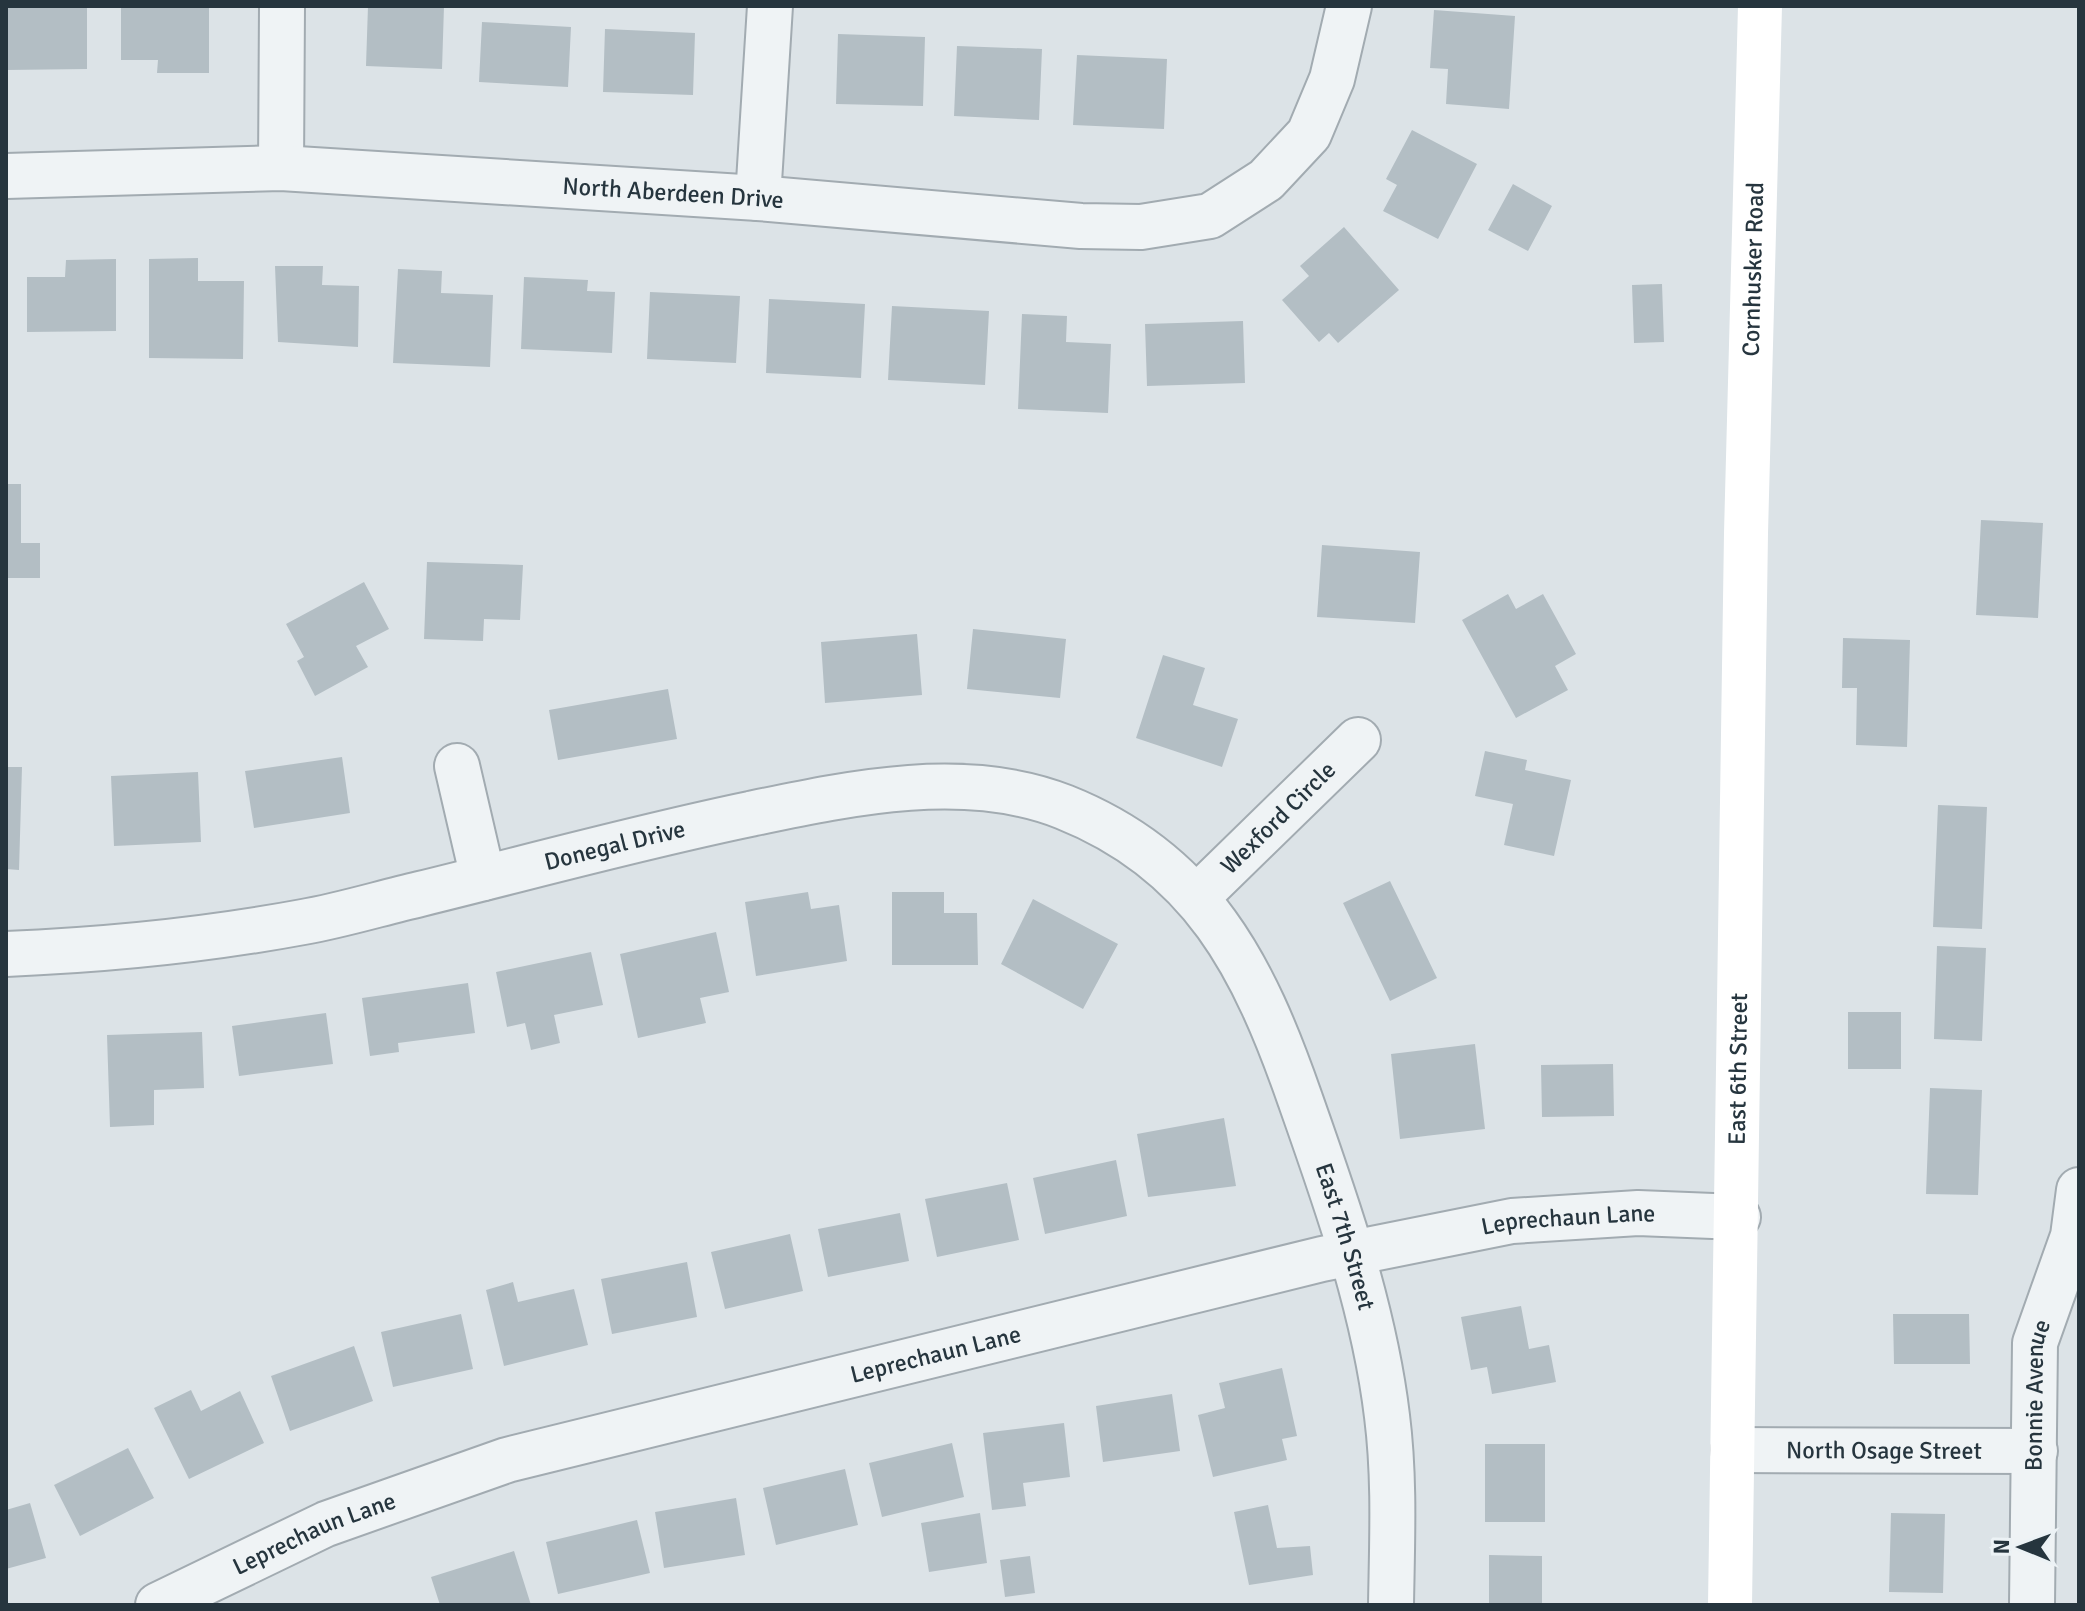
<svg xmlns="http://www.w3.org/2000/svg" width="2085" height="1611" viewBox="0 0 2085 1611" font-family="Signika,sans-serif">
	<style>
		.building { fill: #b3bec4 }
		.lines { fill: none; stroke-linecap: round; stroke-linejoin: round }
		.street-casing { stroke: #a2abb1; stroke-width: 48 }
		.street { stroke: #eff3f5; stroke-width: 44 }
		.secondary { stroke: #fff; stroke-width: 44 }
		.labels { text-anchor: middle; stroke-width: 6; stroke-linejoin: round; paint-order: stroke }
		.street-label { font-size: 24px; fill: #26353e; stroke: #ecf2f5 }
	</style>
	<rect width="100%" height="100%" fill="#dce3e7"/>
	<path class="building" d="M6 6H87V69L6 70Z
		M121 6H209V73H157L158 60H121Z
		M368 6H444L442 69 366 66Z
		M1434 10 1515 16 1509 109 1446 104 1448 69 1430 68Z
		M482 22 571 27 568 87 479 82Z
		M605 29 695 33 693 95 603 92Z
		M838 34 925 37 923 106 836 104Z
		M957 46 1042 49 1039 120 954 116Z
		M1077 55 1167 59 1164 129 1073 125Z
		M1412 130 1477 164 1438 239 1383 211 1397 185 1386 179Z
		M1513 184 1552 206 1528 251 1488 230Z
		M1344 227 1399 290 1338 343 1329 333 1319 342 1282 300 1309 276 1300 266Z
		M198 258V281H244L243 359 149 358V259Z
		M116 259V331L27 332V277H65L66 260Z
		M275 266H323L322 285 359 286 358 347 278 342Z
		M398 269 442 271 441 293 493 295 490 367 393 363Z
		M524 277 588 280 587 291 615 292 612 353 521 349Z
		M1662 284 1664 342 1634 343 1632 285Z
		M650 292 740 296 736 363 647 359Z
		M769 299 865 304 861 378 766 373Z
		M892 306 989 311 985 385 888 380Z
		M1022 314 1067 316 1066 342 1111 344 1108 413 1018 409Z
		M1243 321 1245 383 1147 386 1145 324Z
		M6 484H21V543H40V578H6Z
		M1981 520 2043 523 2038 618 1976 615Z
		M1322 545 1420 552 1415 623 1317 617Z
		M427 562 523 565 520 620 484 619 483 641 424 639Z
		M364 582 389 629 356 646 368 667 315 696 297 661 304 657 286 624Z
		M1508 594 1516 609 1543 594 1576 654 1555 666 1568 690 1516 718 1462 620Z
		M973 629 1066 639 1060 698 967 689Z
		M917 634 922 695 825 703 821 642Z
		M1843 638 1910 640 1907 747 1856 745 1857 688H1842Z
		M1163 655 1205 668 1193 705 1238 719 1222 767 1136 738Z
		M668 689 677 739 558 760 549 710Z
		M1485 751 1527 760 1525 770 1571 780 1554 856 1504 845 1513 804 1475 796Z
		M342 757 350 813 254 828 245 771Z
		M6 767H22L19 870 6 869Z
		M198 772 201 842 114 846 111 776Z
		M1938 805 1987 807 1982 929 1933 927Z
		M1390 881 1437 978 1390 1001 1343 903Z
		M808 892 811 909 839 905 847 961 756 976 745 902Z
		M892 892H944V913H977L978 965H892Z
		M1033 899 1118 944 1083 1009 1001 964Z
		M716 932 729 992 700 998 706 1023 638 1038 620 954Z
		M1937 946 1986 948 1982 1041 1934 1039Z
		M591 952 603 1005 554 1015 560 1043 531 1050 525 1023 507 1027 496 972Z
		M468 983 475 1033 398 1043 399 1052 370 1056 362 998Z
		M1848 1012H1901V1069H1848Z
		M326 1013 333 1064 239 1076 232 1026Z
		M202 1032 204 1088 154 1090V1125L110 1127 107 1035Z
		M1475 1044 1485 1129 1400 1139 1391 1054Z
		M1613 1064 1614 1116 1542 1117 1541 1065Z
		M1930 1088 1982 1090 1978 1195 1926 1194Z
		M1224 1118 1236 1186 1148 1197 1137 1134Z
		M1116 1160 1127 1216 1045 1234 1033 1178Z
		M1007 1183 1019 1240 937 1257 925 1199Z
		M900 1213 909 1261 828 1277 818 1229Z
		M790 1234 803 1291 725 1309 711 1252Z
		M687 1262 697 1317 612 1334 601 1279Z
		M513 1282 518 1302 574 1289 588 1345 504 1366 486 1290Z
		M1521 1306 1529 1349 1549 1345 1556 1382 1492 1394 1487 1367 1471 1370 1461 1317Z
		M461 1314 473 1369 393 1387 381 1332Z
		M1893 1314H1969L1970 1364H1894Z
		M354 1346 373 1401 290 1431 271 1376Z
		M1282 1368 1297 1436 1282 1439 1287 1460 1213 1477 1198 1415 1225 1408 1219 1383Z
		M191 1390 201 1411 240 1391 264 1443 189 1479 154 1408Z
		M1172 1394 1180 1451 1103 1462 1096 1406Z
		M1064 1423 1070 1477 1023 1483 1026 1506 992 1510 983 1433Z
		M952 1443 964 1497 882 1517 869 1463Z
		M1485 1444H1545V1522H1485Z
		M128 1448 154 1498 80 1536 54 1485Z
		M845 1469 858 1525 776 1545 763 1488Z
		M736 1498 745 1555 664 1568 655 1512Z
		M30 1503 46 1558 6 1569V1510Z
		M1268 1505 1277 1548 1310 1546 1313 1575 1249 1585 1234 1512Z
		M980 1513 987 1563 929 1572 921 1523Z
		M1891 1513 1945 1514 1943 1593 1889 1592Z
		M637 1520 650 1573 558 1594 546 1542Z
		M514 1551 531 1605H440L431 1577Z
		M1489 1555 1542 1556V1605H1489Z
		M1030 1556 1035 1593 1005 1597 1000 1560Z"/>
	<g class="lines">
		<defs>
			<g id="street">
				<path d="M281 168 282 6"/>
				<path id="s1" d="M6 176 281 168 758 198 1081 226 1141 227 1210 216 1266 180 1309 134 1332 79 1349 6"/>
				<path d="M758 198 770 6"/>
				<path d="M457 766 483 878"/>
				<path id="s2" d="M1198 896 1358 740"/>
				<path id="s3" d="M6 954C105 950 206 940 303 922 343 915 381 903 420 894 530 867 639 837 750 814 850 793 966 768 1064 807 1202 862 1254 967 1300 1099 1336 1201 1374 1308 1387 1416 1395 1479 1392 1542 1391 1605"/>
				<path id="s4" d="M1734 1450 2035 1451"/>
				<path id="s5" d="M158 1605 326 1524 507 1460 1322 1259 1512 1221 1638 1213 1738 1217"/>
				<path id="s6" d="M2032 1605 2035 1343 2073 1236 2079 1190"/>
			</g>
		</defs>
		<use href="#street" class="street-casing"/>
		<use href="#street" class="street"/>
		<path class="secondary" id="s7" d="M1730 1605 1746 533 1760 6"/>
	</g>
	<g class="labels">
		<g class="street-label">
			<text dy="8" stroke="none"><textPath href="#s1" startOffset="668">North Aberdeen Drive</textPath></text>
			<text dy="8" stroke="none"><textPath href="#s7" startOffset="1336">Cornhusker Road</textPath></text>
			<text dy="8" stroke="none"><textPath href="#s2" startOffset="112">Wexford Circle</textPath></text>
			<text dy="8" stroke="none"><textPath href="#s3" startOffset="620">Donegal Drive</textPath></text>
			<text dy="8" stroke="none"><textPath href="#s7" startOffset="536">East 6th Street</textPath></text>
			<text dy="8" stroke="none"><textPath href="#s5" startOffset="1468">Leprechaun Lane</textPath></text>
			<text dy="8" stroke="none"><textPath href="#s3" startOffset="1612">East 7th Street</textPath></text>
			<text dy="8" stroke="none"><textPath href="#s5" startOffset="820">Leprechaun Lane</textPath></text>
			<text dy="8" stroke="none"><textPath href="#s6" startOffset="210">Bonnie Avenue</textPath></text>
			<text dy="8" stroke="none"><textPath href="#s4" startOffset="150">North Osage Street</textPath></text>
			<text dy="8" stroke="none"><textPath href="#s5" startOffset="172">Leprechaun Lane</textPath></text>
		</g>
	</g>
	<rect width="2085" height="1611" fill="none" stroke="#26353e" stroke-width="16"/>
	<g transform="translate(2021 1547) rotate(271)" stroke="#ecf2f5" stroke-width="6" paint-order="stroke">
	<path d="M0-6L14 30L0 20L-14 30Z" fill="#26353e"/>
	<text y="-12" font-size="22" font-weight="bold" text-anchor="middle" fill="#26353e">N</text>
	</g>
</svg>
